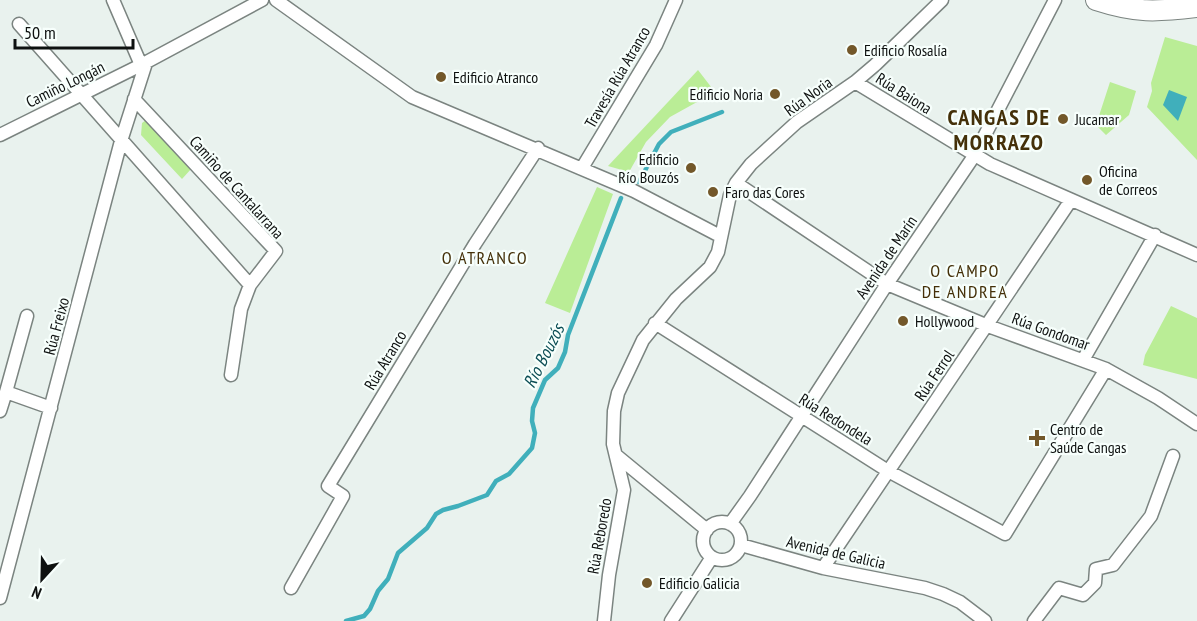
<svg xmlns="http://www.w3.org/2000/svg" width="1197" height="621" viewBox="0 0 1197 621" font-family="'PT Sans Narrow',sans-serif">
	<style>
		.green { fill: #baed96 }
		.water { fill: #40afbb }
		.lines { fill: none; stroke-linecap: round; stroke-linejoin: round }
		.stream { stroke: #40afbb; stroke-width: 4.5 }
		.street-casing { stroke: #7b8480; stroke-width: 15 }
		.primary-casing { stroke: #7b8480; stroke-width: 22 }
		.street { stroke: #fff; stroke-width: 12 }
		.primary { stroke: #fff; stroke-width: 20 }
		.poi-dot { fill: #73582a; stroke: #f7fffc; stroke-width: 2 }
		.labels { text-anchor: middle; stroke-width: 4.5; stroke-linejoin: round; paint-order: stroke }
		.poi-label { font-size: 16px; fill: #0e1110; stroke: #f7fffc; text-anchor: start }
		.street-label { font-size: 16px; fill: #0e1110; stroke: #f7fffc }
		.neighbourhood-label { font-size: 18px; letter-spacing: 1.5px; fill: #443009; stroke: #f7fffc }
		.water-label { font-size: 18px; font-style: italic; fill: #0b4d54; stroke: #f7fffc }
		.district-label { font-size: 22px; font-weight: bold; letter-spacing: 1.5px; fill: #443009; stroke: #f7fffc }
	</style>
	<rect width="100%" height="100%" fill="#e9f2ee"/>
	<path class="green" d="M1165 37 1197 46V160L1147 107 1152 91 1151 83Z
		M698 70 715 92 670 117 646 142 629 172 608 166Z
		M1110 82 1136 91 1129 115 1106 135 1096 125Z
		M146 120 192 168 182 179 141 135 142 123Z
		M597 187 613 194 570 313 545 303Z
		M1171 306 1197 318V379L1143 365 1145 355Z"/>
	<path class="water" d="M1169 90 1187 97 1178 121 1163 105Z"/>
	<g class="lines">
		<path class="stream" d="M639 182 659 144 671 132 722 112
			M346 621 364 616 370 609 378 591 388 579 398 553 427 528 436 514 443 510 458 506 487 495 496 481 509 474 532 448 535 433 532 421 533 408 545 380 558 368 565 352 568 335 621 198"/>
		<defs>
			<path id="street" d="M113 0 141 65
				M276 0 412 97 634 191 720 236
				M19 24 250 285
				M855 82 990 164 1197 255
				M134 99 276 251 250 285 241 309 231 375
				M0 135 141 65 262 0
				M582 168 656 45 676 0
				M736 183 887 284 988 326 1106 369 1158 398 1197 424
				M27 316 6 392 51 408
				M655 323 888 471 1005 534 1106 369
				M1083 360 1155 235
				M0 411 6 392
				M617 456 707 530
				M703 541a19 19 0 1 1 38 0a19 19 0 1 1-38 0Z
				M730 524 750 496 887 284 974 156 1055 0
				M741 545 823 568 925 588 943 594 960 602 985 621
				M823 568 1071 200
				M291 588 343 496 328 486 475 244 538 148
				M0 598 121 141 146 63
				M604 621 609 575 624 490 613 444 614 411 618 393 643 340 676 299 710 267 718 252 730 195 736 183 751 164 797 122 855 82 875 65 942 0
				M671 621 712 557
				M1034 621 1059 588 1083 595 1095 583 1096 569 1113 565 1151 516 1173 456"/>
			<path id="primary" d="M1096 0C1136 13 1156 12 1197 7"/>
		</defs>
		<use href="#street" class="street-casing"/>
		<use href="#primary" class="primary-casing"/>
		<use href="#street" class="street"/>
		<use href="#primary" class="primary"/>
	</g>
	<g class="poi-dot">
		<circle cx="852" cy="50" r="6"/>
		<circle cx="441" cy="77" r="6"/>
		<circle cx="775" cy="94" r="6"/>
		<circle cx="1063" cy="119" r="6"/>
		<circle cx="691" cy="168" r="6"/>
		<circle cx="1087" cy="180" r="6"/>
		<circle cx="713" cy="192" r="6"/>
		<circle cx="903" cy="321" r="6"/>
		<path d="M1034 429h6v6h6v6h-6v6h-6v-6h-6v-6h6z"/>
		<circle cx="647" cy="583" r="6"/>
	</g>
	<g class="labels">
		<g class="poi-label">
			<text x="864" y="56">Edificio Rosalía</text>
			<text x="453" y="83">Edificio Atranco</text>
			<text x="763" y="100" text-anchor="end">Edificio Noria</text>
			<text x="1075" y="125">Jucamar</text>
			<text x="679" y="165" text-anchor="end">Edificio<tspan x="679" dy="18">Río Bouzós</tspan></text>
			<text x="1099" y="177">Oficina<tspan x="1099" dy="18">de Correos</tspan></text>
			<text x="725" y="198">Faro das Cores</text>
			<text x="915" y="327">Hollywood</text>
			<text x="1050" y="435">Centro de<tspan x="1050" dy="18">Saúde Cangas</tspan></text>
			<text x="659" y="589">Edificio Galicia</text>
		</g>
		<g class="street-label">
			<text transform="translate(617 77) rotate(-60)" y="6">Travesía Rúa Atranco</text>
			<text transform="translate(65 84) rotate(-26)" y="6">Camiño Longán</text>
			<text transform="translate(904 93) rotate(32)" y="6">Rúa Baiona</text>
			<text transform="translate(808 96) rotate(-36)" y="6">Rúa Noria</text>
			<text transform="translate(237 187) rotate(48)" y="6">Camiño de Cantalarrana</text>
			<text transform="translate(886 257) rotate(-56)" y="6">Avenida de Marín</text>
			<text transform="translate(56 326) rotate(-75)" y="6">Rúa Freixo</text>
			<text transform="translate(1051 331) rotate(20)" y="6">Rúa Gondomar</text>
			<text transform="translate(385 360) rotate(-59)" y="6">Rúa Atranco</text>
			<text transform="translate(934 375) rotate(-56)" y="6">Rúa Ferrol</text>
			<text transform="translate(836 419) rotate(32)" y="6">Rúa Redondela</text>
			<text transform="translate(599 536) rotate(-80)" y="6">Rúa Reboredo</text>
			<text transform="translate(836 552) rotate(13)" y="6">Avenida de Galicia</text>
		</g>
		<g class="neighbourhood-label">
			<text x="485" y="264">O ATRANCO</text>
			<text x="965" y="277">O CAMPO<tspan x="965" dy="21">DE ANDREA</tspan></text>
		</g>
		<g class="water-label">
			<text transform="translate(544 356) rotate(-63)" y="6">Río Bouzós</text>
		</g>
		<g class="district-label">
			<text x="999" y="125">CANGAS DE<tspan x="999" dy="25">MORRAZO</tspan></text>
		</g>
	</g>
	<g transform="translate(42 579) rotate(202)" stroke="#f7fffc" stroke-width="4.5" paint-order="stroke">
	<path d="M0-4.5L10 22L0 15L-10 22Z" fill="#0e1110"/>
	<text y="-9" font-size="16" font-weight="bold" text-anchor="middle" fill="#0e1110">N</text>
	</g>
	<path d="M15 39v9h118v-9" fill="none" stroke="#0e1110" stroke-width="3"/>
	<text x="24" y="39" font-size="18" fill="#0e1110" stroke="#f7fffc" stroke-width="4.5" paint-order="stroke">50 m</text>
</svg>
